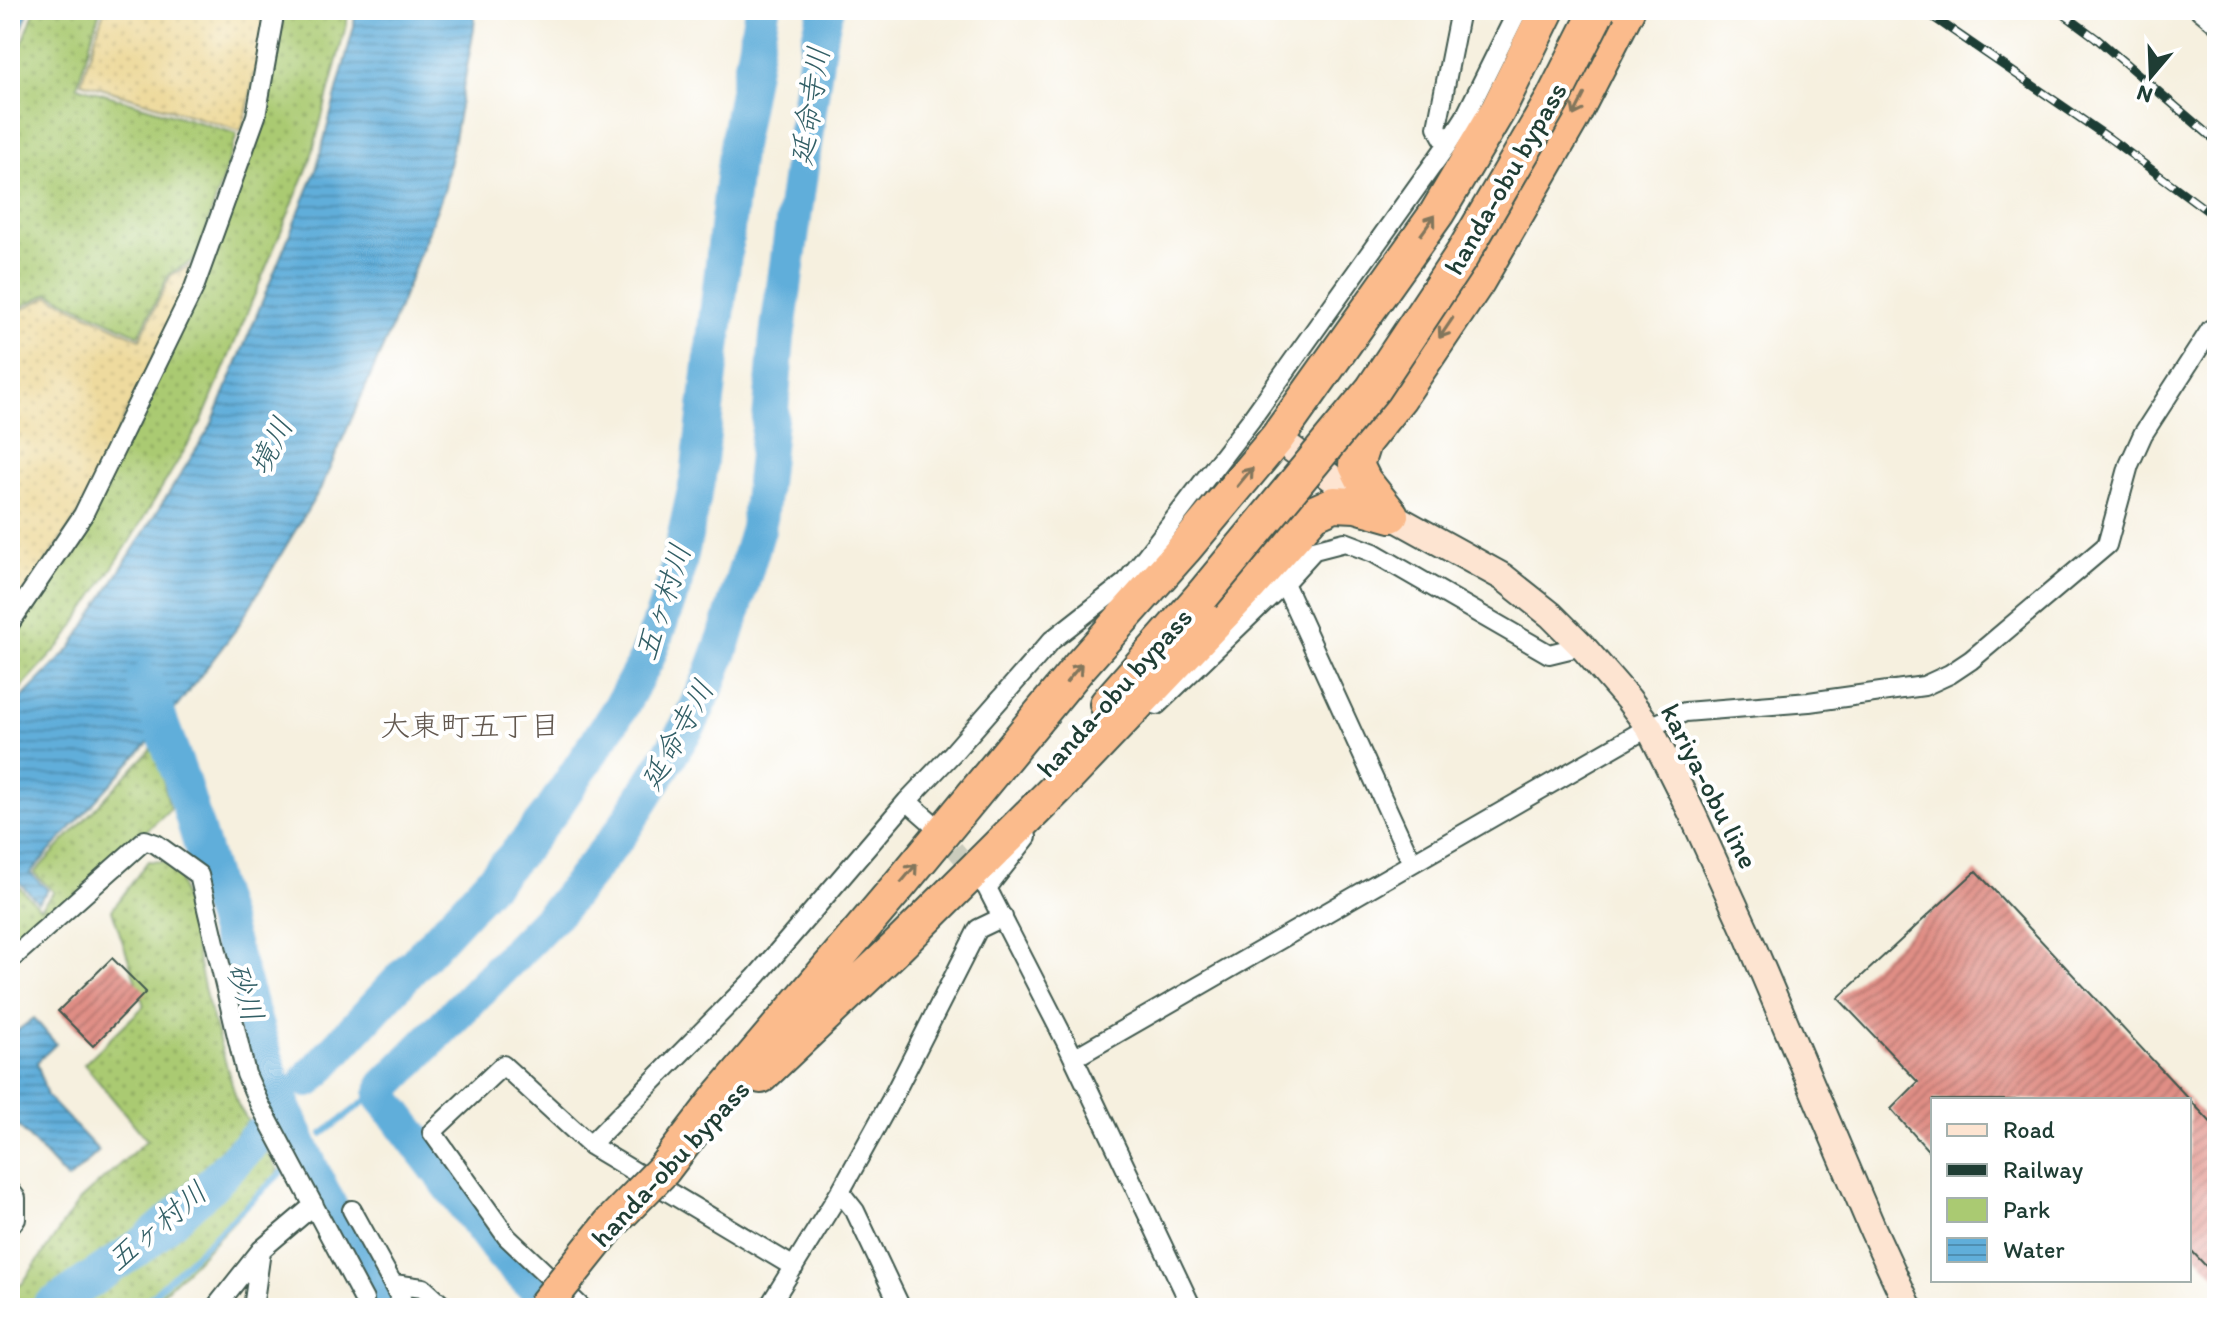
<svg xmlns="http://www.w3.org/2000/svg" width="2227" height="1318" viewBox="0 0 2227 1318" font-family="Itim,'Klee One',sans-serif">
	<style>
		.green { fill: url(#green-dots); stroke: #648453; stroke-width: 2 }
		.sand { fill: url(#sand-dots); stroke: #868c69; stroke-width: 2 }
		.water { fill: url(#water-rules); stroke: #407687; stroke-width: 2 }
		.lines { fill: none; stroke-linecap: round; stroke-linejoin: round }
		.stream { stroke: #60aeda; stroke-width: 6 }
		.river { stroke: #60aeda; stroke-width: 36 }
		.building { fill: url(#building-hatch) }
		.street-tunnel { stroke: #cbccbd; stroke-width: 18; stroke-dasharray: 18 9; stroke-linecap: butt }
		.street-casing { stroke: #3f584e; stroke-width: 22 }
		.secondary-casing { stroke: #3f584e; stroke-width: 30 }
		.highway-casing { stroke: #3f584e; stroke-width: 38 }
		.street { stroke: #fff; stroke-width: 18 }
		.secondary { stroke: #fde4d1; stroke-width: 26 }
		.highway { stroke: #fbbb8c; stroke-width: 34 }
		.rail-casing { stroke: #1f3d34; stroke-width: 9 }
		.rail { stroke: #fff; stroke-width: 6; stroke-dasharray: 18; stroke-linecap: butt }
		.highway-bridge-casing { stroke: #3f584e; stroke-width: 38; stroke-linecap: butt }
		.highway-bridge { stroke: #fbbb8c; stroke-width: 34 }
		.oneway { stroke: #82765c }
		.labels { text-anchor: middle; stroke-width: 8; stroke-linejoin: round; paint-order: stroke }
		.street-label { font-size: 28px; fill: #1f3d34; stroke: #fff }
		.water-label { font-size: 30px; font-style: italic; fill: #325f66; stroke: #fff }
		.neighbourhood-label { font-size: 30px; fill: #635950; stroke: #fff }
	</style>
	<defs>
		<pattern id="green-dots" width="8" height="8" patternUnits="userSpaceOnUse" patternTransform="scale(2)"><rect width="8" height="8" fill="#aaca72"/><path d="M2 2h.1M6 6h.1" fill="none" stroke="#8aa55e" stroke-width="1.8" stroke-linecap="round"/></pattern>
		<pattern id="sand-dots" width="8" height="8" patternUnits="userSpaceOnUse" patternTransform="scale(2)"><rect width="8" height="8" fill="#eeda9e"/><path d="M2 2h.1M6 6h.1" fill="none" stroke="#ccbc89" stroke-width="1.8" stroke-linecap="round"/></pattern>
		<pattern id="water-rules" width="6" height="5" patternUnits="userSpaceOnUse" patternTransform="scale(2)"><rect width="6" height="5" fill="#60aeda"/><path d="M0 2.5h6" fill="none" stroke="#4f8fb2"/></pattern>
		<pattern id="building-hatch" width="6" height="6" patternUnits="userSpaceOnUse" patternTransform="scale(2)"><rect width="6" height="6" fill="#e08e85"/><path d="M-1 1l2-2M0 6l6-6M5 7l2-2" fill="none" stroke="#b5756e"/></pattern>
	</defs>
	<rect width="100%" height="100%" fill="#fff"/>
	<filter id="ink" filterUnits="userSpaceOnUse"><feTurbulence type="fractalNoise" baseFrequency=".0125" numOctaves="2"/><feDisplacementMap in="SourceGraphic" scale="16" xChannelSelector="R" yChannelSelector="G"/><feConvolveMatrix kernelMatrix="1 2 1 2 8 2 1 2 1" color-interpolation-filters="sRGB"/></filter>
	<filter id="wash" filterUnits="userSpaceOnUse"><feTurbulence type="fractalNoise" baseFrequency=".006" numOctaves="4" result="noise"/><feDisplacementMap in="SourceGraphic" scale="32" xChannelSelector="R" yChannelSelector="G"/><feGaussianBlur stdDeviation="1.8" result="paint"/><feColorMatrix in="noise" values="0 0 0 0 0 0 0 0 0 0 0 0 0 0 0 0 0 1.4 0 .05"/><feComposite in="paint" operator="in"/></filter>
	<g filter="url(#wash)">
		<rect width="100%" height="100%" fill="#f6f0df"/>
		<path class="green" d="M35 10H100L77 86 237 134 197 258 169 274 139 335 49 293 10 312V76Z
			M285 10H348L347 22 310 162 202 421 128 544 64 641 10 700V634L90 519 264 117Z
			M155 745 170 809 85 888 10 953V892L18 886 40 908 54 892 34 873Z
			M148 861 176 862 206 996 238 1105 280 1173 192 1265 147 1308H10V1290L22 1284 79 1201 147 1140 84 1064 144 1006 112 910Z"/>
		<path class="sand" d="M104 10H267L247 112 241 131 81 82Z
			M198 262 79 513 10 615V315L49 296 140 339 171 275Z"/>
		<path class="water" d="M10 10H29L10 61Z
			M355 10H475L474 29 445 188 388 336 322 486 237 628 156 734 30 873 48 890 38 902 17 880 10 885V710L71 648 211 426 316 170 354 26Z
			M34 1018 56 1044 37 1062 47 1096 99 1151 68 1180 10 1117V1036Z"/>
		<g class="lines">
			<path class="stream" d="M322 1134 385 1086
				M139 1308 284 1170"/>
			<path class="river" d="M145 681 181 778 270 1074C301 1155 342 1231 381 1308
				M308 1080 524 846 553 809 620 708 647 658 674 585 698 477 736 152 762 10
				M49 1308 145 1243 206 1190 258 1136
				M556 1308 503 1255 382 1096 385 1086 561 907 622 831 691 721 709 681 726 635 758 529 771 410 777 337 819 38 826 10"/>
		</g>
		<g id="blocks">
			<path class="building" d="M1976 871 2217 1129V1278L2189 1248V1100H1933V1156L1891 1109 1918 1082 1838 998Z
				M112 958 146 992 93 1046 58 1011Z"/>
		</g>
	</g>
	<g filter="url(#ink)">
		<use href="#blocks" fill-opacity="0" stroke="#3f584e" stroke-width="2"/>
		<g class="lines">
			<path class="street-tunnel" d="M937 828 977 876"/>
			<defs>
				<path id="street" d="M2200 10 2217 24
					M1447 145 1437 127 1460 10
					M1284 583 1412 863
					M10 623 83 515 194 288 256 116 275 10
					M1157 705 1284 583 1314 550 1345 542 1374 553 1549 654 1582 646
					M907 801 931 822
					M981 881 987 888 1027 837
					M987 888 1066 1042 1192 1308
					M10 960 145 840 156 844 199 875 246 1074 259 1103 364 1300 365 1308
					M1074 1058 1649 727 1685 712 1809 702 1924 686 1950 674 1971 660 2107 545 2129 465 2143 434 2211 329
					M590 1145 756 977 907 801 952 754 1052 640 1126 582 1250 421 1447 145 1465 117 1518 10
					M10 1190 16 1198V1219L10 1226
					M840 1192 855 1211 901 1308
					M352 1210 406 1308
					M394 1284 423 1288 445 1308
					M215 1308 261 1250 314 1205
					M253 1308 261 1251
					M582 1308 507 1237 432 1132 503 1065 590 1145 794 1267
					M768 1308 840 1192 891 1100 978 929 1003 917"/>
				<path id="secondary" d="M1277 438 1358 497 1503 577 1551 615 1582 646 1628 699 1649 727 1692 813 1748 936 1873 1230 1909 1308"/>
				<path id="highway" d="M1391 515 1364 481 1356 465 1363 443 1399 398 1477 282 1571 119 1627 10
					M1107 704 1202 596
					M761 1076 897 947 1058 787 1251 584 1314 513 1334 504 1356 505 1391 515
					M663 1170 719 1097 901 883 1080 666 1184 549 1277 438 1437 213 1498 110 1547 10"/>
			</defs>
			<use href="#street" class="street-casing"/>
			<use href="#secondary" class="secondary-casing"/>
			<use href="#highway" class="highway-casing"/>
			<use href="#street" class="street"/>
			<use href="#secondary" class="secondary"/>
			<use href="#highway" class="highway"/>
			<defs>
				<path id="rail" d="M1923 10 2109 138 2217 218
					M2058 10 2096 38 2217 142"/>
			</defs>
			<use href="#rail" class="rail-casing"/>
			<use href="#rail" class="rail"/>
			<defs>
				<path id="highway-bridge" d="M1202 596 1373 389 1462 255 1553 99 1598 10
					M543 1308 611 1223 663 1170"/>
			</defs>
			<use href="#highway-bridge" class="highway-bridge-casing"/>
			<use href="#highway-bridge" class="highway-bridge"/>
		</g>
		<defs><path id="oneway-shaft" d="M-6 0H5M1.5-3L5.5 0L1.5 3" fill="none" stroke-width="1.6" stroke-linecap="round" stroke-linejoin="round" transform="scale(2)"/></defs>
		<g class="oneway">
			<use href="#oneway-shaft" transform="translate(1579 105) rotate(117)"/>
			<use href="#oneway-shaft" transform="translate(1428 225) rotate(-54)"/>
			<use href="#oneway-shaft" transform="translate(1446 328) rotate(124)"/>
			<use href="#oneway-shaft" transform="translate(1245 477) rotate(-50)"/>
			<use href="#oneway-shaft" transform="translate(1074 673) rotate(-50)"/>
			<use href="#oneway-shaft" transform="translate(909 873) rotate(-50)"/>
		</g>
	</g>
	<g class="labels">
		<g class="street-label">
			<text transform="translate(1505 178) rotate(-60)" y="10">handa-obu bypass</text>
			<text transform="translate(1114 692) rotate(-48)" y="10">handa-obu bypass</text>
			<text transform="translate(1710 786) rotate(63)" y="10">kariya-obu line</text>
			<text transform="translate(670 1163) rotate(-47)" y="10">handa-obu bypass</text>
		</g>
		<g class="water-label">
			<text transform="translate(810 106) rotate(-81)" y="10">延命寺川</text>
			<text transform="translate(271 446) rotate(-63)" y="10">境川</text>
			<text transform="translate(663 602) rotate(-72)" y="10">五ヶ村川</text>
			<text transform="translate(677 735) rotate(-61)" y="10">延命寺川</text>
			<text transform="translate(245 992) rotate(73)" y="10">砂川</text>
			<text transform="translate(157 1226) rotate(-40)" y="10">五ヶ村川</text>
		</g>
		<g class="neighbourhood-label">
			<text x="470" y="736">大東町五丁目</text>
		</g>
	</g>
	<rect width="2227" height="1318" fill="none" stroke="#fff" stroke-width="40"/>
	<rect x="1931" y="1098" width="260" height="184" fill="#ffffff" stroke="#a5b1ae" stroke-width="2"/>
	<rect x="1947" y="1124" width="40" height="12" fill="#fde4d1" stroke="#a5b1ae" stroke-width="2"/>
	<text x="2003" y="1138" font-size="24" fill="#1f3d34">Road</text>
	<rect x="1947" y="1164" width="40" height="12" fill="#1f3d34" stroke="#a5b1ae" stroke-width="2"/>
	<text x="2003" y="1178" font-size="24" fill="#1f3d34">Railway</text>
	<rect x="1947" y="1198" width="40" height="24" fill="#aaca72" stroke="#a5b1ae" stroke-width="2"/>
	<text x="2003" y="1218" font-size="24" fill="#1f3d34">Park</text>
	<rect x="1947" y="1238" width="40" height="24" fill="url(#water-rules)" stroke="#a5b1ae" stroke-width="2"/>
	<text x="2003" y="1258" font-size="24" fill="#1f3d34">Water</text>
	<g transform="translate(2151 76) rotate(199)" stroke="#ffffff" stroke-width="6" paint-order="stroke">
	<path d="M0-6L14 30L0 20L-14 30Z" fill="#1f3d34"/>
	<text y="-12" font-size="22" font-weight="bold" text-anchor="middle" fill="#1f3d34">N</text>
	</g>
</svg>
